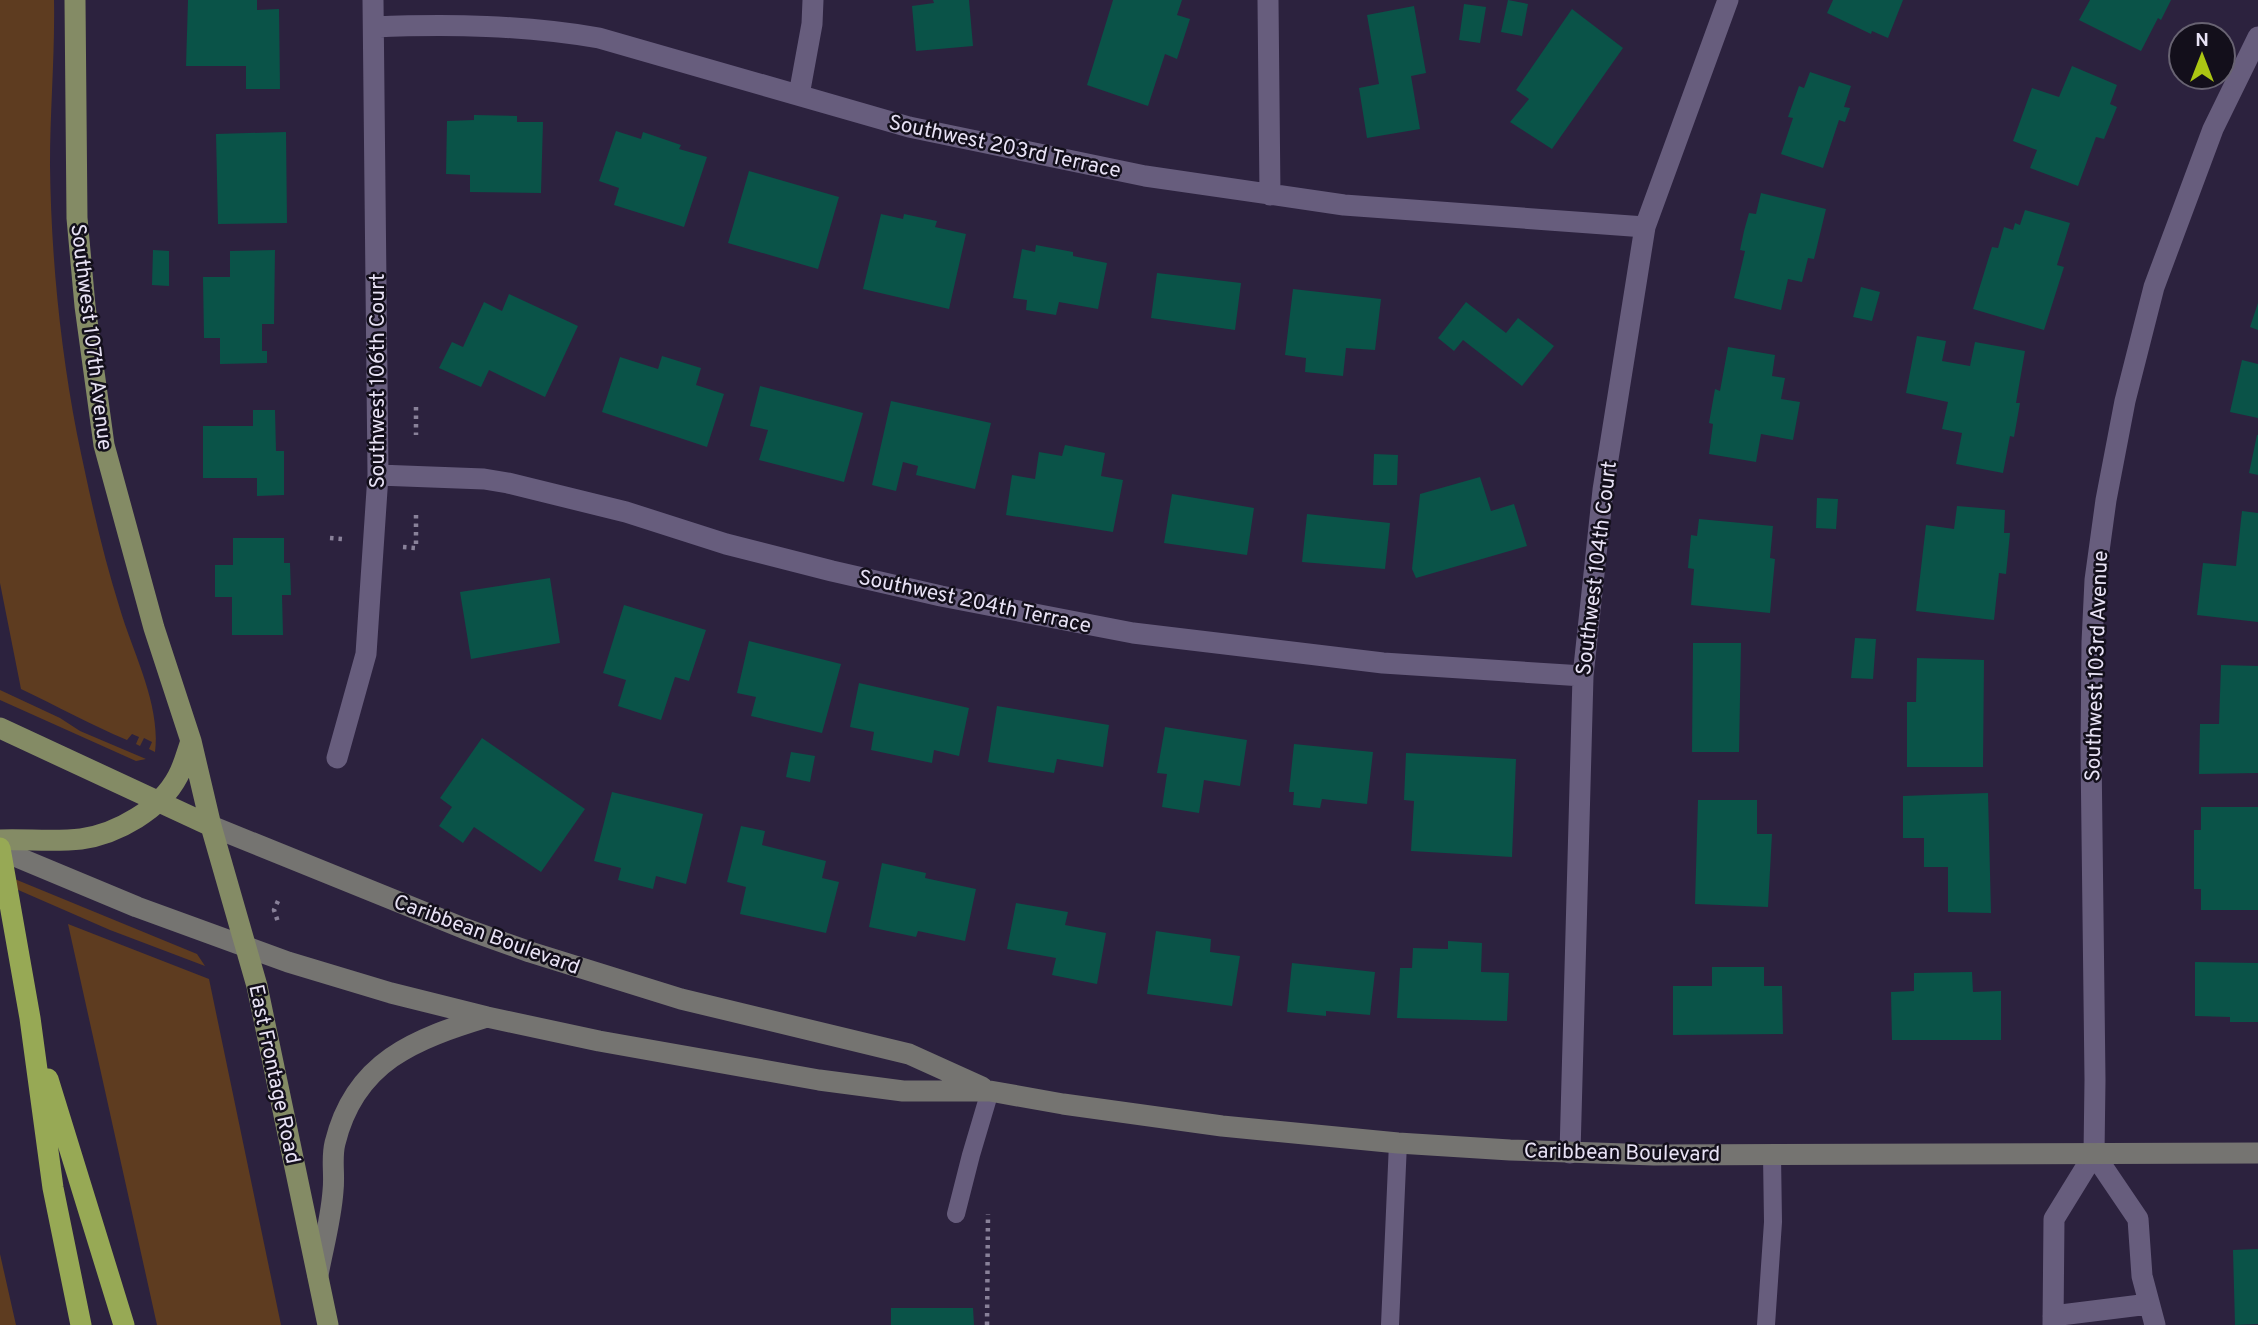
<svg xmlns="http://www.w3.org/2000/svg" width="2258" height="1325" viewBox="0 0 2258 1325" font-family="Overpass,sans-serif">
	<style>
		.green { fill: #5e3c20 }
		.building { fill: #0a5348 }
		.lines { fill: none; stroke-linecap: round; stroke-linejoin: round }
		.path { stroke: #898199; stroke-width: 4.5; stroke-dasharray: 3.5 5; stroke-linecap: butt }
		.lane { stroke: #675d7d; stroke-width: 18 }
		.street { stroke: #675d7d; stroke-width: 21 }
		.secondary { stroke: #757471; stroke-width: 21 }
		.primary { stroke: #848b65; stroke-width: 21 }
		.highway { stroke: #97a955; stroke-width: 21 }
		.labels { text-anchor: middle; stroke-width: 5; stroke-linejoin: round; paint-order: stroke }
		.street-label { font-size: 21px; fill: #e8e2f5; stroke: #130f1b }
	</style>
	<rect width="100%" height="100%" fill="#2c223e"/>
	<path class="green" d="M0 0H54C55 55 50 110 50 165 51 254 60 346 77 434 89 492 102 552 120 609 133 653 161 705 155 752L149 749 152 742 144 738 140 746 136 744 139 737 132 734 127 740C91 725 57 706 21 689L0 583Z
		M0 690 60 718 80 731 146 759 136 761 0 700Z
		M0 873 197 954 205 966 110 930 0 882Z
		M68 924 209 979 281 1325H157Z
		M0 1254 16 1325H0Z"/>
	<path class="building" d="M188 0H257V10L279 9 280 89H246V66H186Z
		M933 0H969L973 46 916 51 912 6 934 3Z
		M1113 0H1182L1177 15 1190 19 1177 59 1165 54 1148 106 1087 85Z
		M1508 0 1528 4 1522 36 1501 32Z
		M1833 0H1903L1888 38 1872 31 1871 34 1827 13Z
		M2090 0H2171L2161 20 2158 18 2141 51 2079 20Z
		M1464 4 1486 7 1480 43 1459 40Z
		M1414 6 1426 73 1411 76 1420 129 1367 138 1359 88 1379 84 1367 15Z
		M1572 9 1623 48 1552 149 1510 122 1529 99 1516 90Z
		M2072 66 2117 85 2110 104 2117 107 2104 139 2096 137 2078 186 2030 168 2037 150 2013 141 2032 88 2059 97Z
		M1810 72 1851 86 1844 107 1850 108 1845 122 1839 120 1823 168 1781 154 1793 118 1788 117 1799 86 1804 88Z
		M474 115 517 116V122H543L541 193 470 192V175L446 174 447 121 474 120Z
		M616 131 641 139 643 132 681 145 679 149 707 157 684 227 614 205 619 188 599 181Z
		M286 132 287 223 218 224 216 134Z
		M749 171 839 197 818 269 728 243Z
		M1761 193 1826 209 1814 259 1808 258 1802 282 1788 279 1781 310 1734 298 1745 251 1740 250 1744 231 1749 213 1756 214Z
		M2025 210 2070 223 2057 265 2064 267 2044 330 1973 309 1992 247 1998 248 2004 227 2013 230 2015 223 2020 225Z
		M881 214 903 219 904 214 937 221 935 227 966 234 949 309 863 289Z
		M1036 245 1073 252V256L1107 263 1098 309 1059 302 1056 315 1026 310 1027 300 1013 298 1022 249 1035 252Z
		M153 250 169 251V286L152 285Z
		M275 250 274 324H262V351H267V363L220 364V338H204L203 277H230V251Z
		M1157 273 1241 283 1235 330 1151 318Z
		M1861 287 1880 292 1872 321 1853 317Z
		M1293 289 1381 299 1375 350 1346 348 1343 376 1305 372 1306 358 1285 355Z
		M509 294 578 326 545 397 489 370 481 387 439 368 452 342 463 347 484 302 502 311Z
		M1466 302 1506 333 1518 318 1554 346 1522 386 1463 340 1454 351 1438 338Z
		M2258 303V330L2250 327Z
		M1917 336 1946 341 1942 361 1970 366 1975 342 2025 351 2016 403H2020L2014 437 2010 436 2003 473 1956 464 1962 433 1942 429 1948 402 1906 393Z
		M1728 347 1775 355 1772 376 1785 378 1781 399 1800 402 1793 440 1761 434 1756 462 1709 454 1713 424 1709 423 1715 389 1720 391Z
		M662 356 701 368 696 385 724 394 707 447 602 412 620 357 658 369Z
		M2242 360 2258 364V418L2230 412Z
		M760 386 863 413 844 482 759 460 768 430 750 426Z
		M891 401 991 423 975 489 916 475 918 466 903 462 896 491 872 485Z
		M253 410H275L276 451H284V495L257 496V478H203V426H253Z
		M2257 435H2258V475L2249 473Z
		M1065 445 1105 453 1101 476 1123 480 1113 532 1006 515 1012 475 1035 479 1039 452 1062 456Z
		M1374 454 1398 455 1397 485H1373Z
		M1480 477 1491 511 1514 504 1527 546 1416 578 1412 569 1420 494Z
		M1172 494 1254 508 1247 555 1164 543Z
		M1817 498 1838 499 1836 529 1816 528Z
		M1957 506 2005 510 2004 533H2010L2006 574 1999 573 1994 620 1916 611 1926 525 1954 529Z
		M2242 511 2258 513V622L2197 615 2203 563 2236 566Z
		M1307 514 1390 523 1385 569 1302 562Z
		M1699 519 1773 526 1770 558 1775 559 1770 613 1691 605 1694 569 1688 568 1691 535 1697 536Z
		M233 538H284V563H290L291 595H282L283 635H232V597H215V565H233Z
		M550 578 560 643 471 659 460 592Z
		M624 605 706 630 689 681 675 677 661 720 618 706 626 680 603 673Z
		M1855 638 1876 639 1873 679 1851 678Z
		M749 641 841 664 822 733 751 716 756 697 737 693Z
		M1693 643H1741L1739 752H1692Z
		M1917 658 1984 660 1983 767H1907V702H1916Z
		M2221 665 2258 666V773L2199 774 2200 724H2219Z
		M859 683 969 708 959 756 934 750 932 763 871 750 874 732 850 727Z
		M997 706 1109 725 1103 767 1057 759 1054 773 988 762Z
		M1165 727 1247 740 1240 786 1204 780 1199 813 1162 807 1167 774 1157 773Z
		M482 738 585 809 541 872 474 827 463 843 439 826 452 807 440 798Z
		M1294 744 1373 752 1367 804 1322 799 1320 808 1293 805 1294 792H1289Z
		M791 752 815 756 810 782 786 777Z
		M1406 753 1516 759 1512 857 1411 851 1414 801 1404 800Z
		M612 792 703 814 686 884 656 876 653 889 618 880 621 868 594 861Z
		M1988 793 1991 913 1948 912V867H1924V838H1903V796Z
		M1698 800H1757V834H1772L1768 907 1695 904Z
		M2201 807H2258V910H2201V889H2194V830H2201Z
		M741 826 765 831 762 845 826 861 822 878 839 882 826 933 740 914 746 887 727 882Z
		M882 863 926 873 925 878 976 889 965 941 918 931 916 937 869 927Z
		M1016 903 1068 912 1065 925 1106 933 1097 984 1052 975 1056 958 1007 949Z
		M1156 931 1211 939 1210 952 1240 956 1232 1006 1147 994Z
		M1448 941 1482 943 1481 972 1509 973 1507 1021 1397 1018 1400 968H1412L1413 948 1448 949Z
		M2195 962 2258 963V1022H2230V1017L2195 1016Z
		M1292 963 1375 972 1370 1015 1326 1011V1016L1287 1012Z
		M1712 967H1764V986H1782L1783 1034 1673 1035V986H1712Z
		M1972 972 1973 992 2001 991V1040H1892L1891 992 1914 991V973Z
		M2258 1249V1324L2235 1325 2233 1250Z
		M891 1308H973L974 1325H891Z"/>
	<g class="lines">
		<path class="path" d="M416 407V435
			M330 538 343 539
			M403 547 416 548V515
			M278 901 274 910 278 922
			M987 1325 988 1214"/>
		<path class="lane" d="M956 1214 971 1155 990 1091
			M1390 1325 1398 1143
			M1766 1325 1773 1222 1772 1155"/>
		<path class="street" d="M1268 0 1270 195
			M374 27C450 24 523 25 599 38L909 127 1145 176 1344 205 1645 227
			M799 95 812 24 813 0
			M378 475 484 479 508 483 626 512 726 544 832 571 941 596 1133 633 1383 663 1583 676
			M337 758 366 654 378 475 373 0
			M1570 1153 1583 676 1603 490 1645 227 1728 0
			M2094 1154 2138 1219 2142 1276 2155 1325
			M2053 1316 2149 1304
			M2053 1325 2054 1219 2094 1154 2095 1080 2091 751 2092 642 2095 580 2106 500 2125 401 2154 287 2213 129 2258 37"/>
		<path class="secondary" d="M211 826 463 928 530 952 681 999 909 1054 982 1087
			M0 850 137 907 288 962 391 993 487 1017 599 1041 819 1080 903 1091H990L1063 1104 1222 1126 1398 1143 1510 1150 1654 1155 2258 1153
			M318 1275C323 1248 331 1219 333 1191 335 1174 331 1159 335 1143 355 1061 415 1039 487 1017"/>
		<path class="primary" d="M75 0 77 218 85 306 104 445 154 628 191 741 211 826 257 986 328 1325
			M0 728 211 826
			M0 840C26 839 56 842 81 839 117 834 161 809 178 776 184 765 187 752 191 741"/>
		<path class="highway" d="M0 848 30 1018 53 1188 81 1325
			M48 1079 124 1325"/>
	</g>
	<g class="labels">
		<g class="street-label">
			<text transform="translate(1005 146) rotate(12)" y="7">Southwest 203rd Terrace</text>
			<text transform="translate(92 337) rotate(83)" y="7">Southwest 107th Avenue</text>
			<text transform="translate(377 381) rotate(-90)" y="7">Southwest 106th Court</text>
			<text transform="translate(1596 568) rotate(-83)" y="7">Southwest 104th Court</text>
			<text transform="translate(975 601) rotate(12)" y="7">Southwest 204th Terrace</text>
			<text transform="translate(2096 666) rotate(-88)" y="7">Southwest 103rd Avenue</text>
			<text transform="translate(487 934) rotate(20)" y="7">Caribbean Boulevard</text>
			<text transform="translate(275 1074) rotate(78)" y="7">East Frontage Road</text>
			<text transform="translate(1622 1152) rotate(1)" y="7">Caribbean Boulevard</text>
		</g>
	</g>
	<g transform="translate(2202 56)"><circle r="33" fill="#130f1b" stroke="#686372" stroke-width="2"/>
	<path d="M0-5L12 26L0 18L-12 26Z" fill="#acc613"/>
	<text y="-10" font-size="19" font-weight="bold" text-anchor="middle" fill="#e8e2f5">N</text>
	</g>
</svg>
